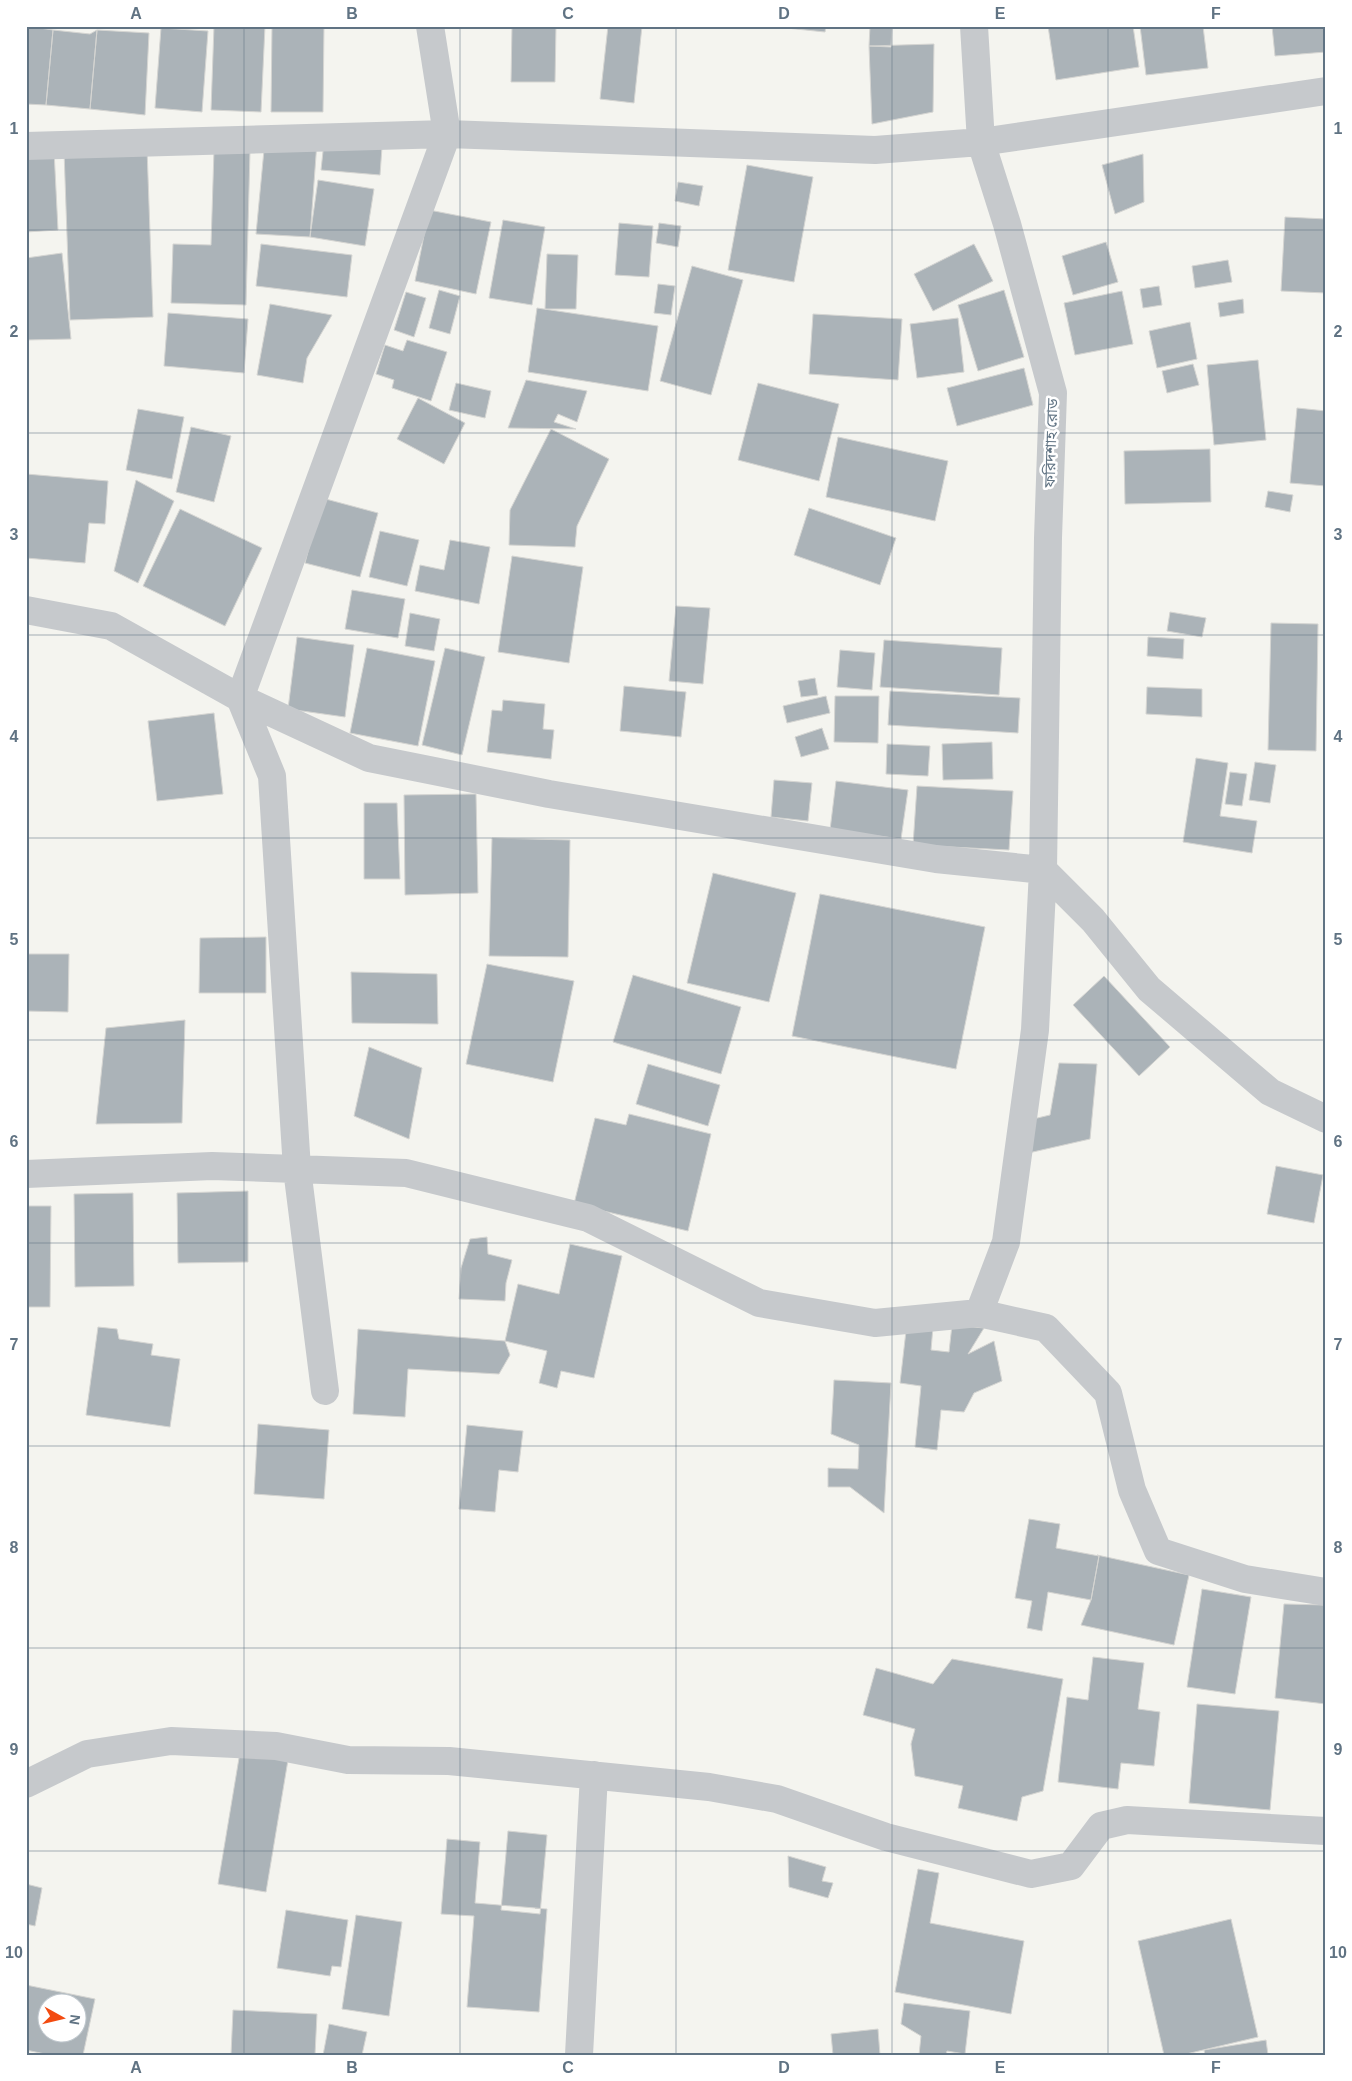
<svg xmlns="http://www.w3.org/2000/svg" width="1352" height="2081" viewBox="0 0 1352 2081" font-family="Arial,'Noto Sans Bengali',sans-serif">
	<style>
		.building { fill: #abb3b8; stroke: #d5d5d2; fill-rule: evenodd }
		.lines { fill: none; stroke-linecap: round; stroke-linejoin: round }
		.street { stroke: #c6c9cc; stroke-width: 28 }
		.grid { fill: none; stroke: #607383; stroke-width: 1; stroke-opacity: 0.55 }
		.labels { text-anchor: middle; stroke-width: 5; stroke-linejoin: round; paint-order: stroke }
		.street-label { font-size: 15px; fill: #607383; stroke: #fff }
		.neatline { fill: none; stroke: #607383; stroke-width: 2 }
		.grid-label { font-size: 16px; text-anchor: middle; font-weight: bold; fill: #607383 }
	</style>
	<rect width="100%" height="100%" fill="#f4f4ef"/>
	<path class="building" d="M26 26 53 30 46 105 26 104Z
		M214 26H265L261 112 211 110Z
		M272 26H324L323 112H271Z
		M512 26H556L555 82H511Z
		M608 26H642L634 103 600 99Z
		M767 26H826L825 32Z
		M870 26H892L891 47 869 46Z
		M1048 26H1133L1139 67 1056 80Z
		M1140 26H1203L1208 68 1146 75Z
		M1272 26H1326V52L1275 56Z
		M161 28 208 31 202 112 155 108Z
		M53 30 90 34 97 30 90 109 46 105Z
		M97 30 149 33 145 115 90 109Z
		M934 44 933 112 872 124 869 46Z
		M317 142 310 237 256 234 264 150Z
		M324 142 382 147 380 175 321 170Z
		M147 148 153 317 70 320 64 151Z
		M54 150 58 230 26 232V151Z
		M214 150 250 151 246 305 171 303 173 244 211 245Z
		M1143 154 1144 202 1115 214 1102 165Z
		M747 165 813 177 794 282 728 270Z
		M318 180 374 189 365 246 310 237Z
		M678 182 703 186 699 206 675 201Z
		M429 210 491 222 476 294 415 281Z
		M1285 217 1326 219V293L1281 291Z
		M503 220 545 227 532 305 489 298Z
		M619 223 653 226 649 277 615 275Z
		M659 223 681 226 678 247 656 243Z
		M1106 242 1118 282 1073 295 1062 256Z
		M261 244 352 255 347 297 256 286Z
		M974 244 993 281 933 311 914 274Z
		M62 253 71 339 26 340V258Z
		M547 254 578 255 576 309H545Z
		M1228 260 1232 282 1195 288 1192 266Z
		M692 266 743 280 711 395 660 381Z
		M658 284 675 286 671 315 654 313Z
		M1159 286 1162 305 1143 308 1140 289Z
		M439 290 460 296 450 334 429 328Z
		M1004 290 1024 357 978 371 958 305Z
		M1122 291 1133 344 1075 355 1064 303Z
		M406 292 426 298 414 337 394 330Z
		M1243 299 1244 313 1220 317 1218 303Z
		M270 304 332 315 307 358 303 383 257 375Z
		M537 308 658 326 648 391 528 372Z
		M168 313 248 319 244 373 164 366Z
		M813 314 902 319 898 380 809 374Z
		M958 318 964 372 917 378 910 324Z
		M1190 322 1197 359 1157 368 1149 331Z
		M407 340 447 352 431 401 392 388 394 380 376 374 385 345 403 351Z
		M1258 360 1266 440 1214 445 1207 365Z
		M1193 364 1199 385 1167 393 1162 371Z
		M1024 368 1033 405 957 426 947 388Z
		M526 380 587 391 577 422 558 414 554 422 576 429 508 428Z
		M456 383 491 391 485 418 449 410Z
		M758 383 839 404 819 481 738 460Z
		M418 398 465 423 444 464 397 439Z
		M1297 408 1326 411V486L1290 483Z
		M138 409 184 417 172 479 126 470Z
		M191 427 231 436 214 502 176 492Z
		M551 429 609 459 577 526 575 547 509 545 510 510Z
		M838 437 948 461 935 521 826 497Z
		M1210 449 1211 502 1125 504 1124 451Z
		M26 474 108 481 105 524 89 523 85 563 26 558Z
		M136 480 174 501 138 583 114 571Z
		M1268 491 1293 495 1290 512 1265 507Z
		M322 498 378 513 360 577 305 563Z
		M809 508 896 538 880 585 794 555Z
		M180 509 262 548 225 626 143 586Z
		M380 531 419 540 407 586 369 577Z
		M450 540 490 547 479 604 415 591 420 565 444 570Z
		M512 556 583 567 569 663 498 652Z
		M352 590 405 599 398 638 345 629Z
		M676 606 710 608 703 684 669 681Z
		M1170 612 1206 618 1202 637 1167 631Z
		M410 613 440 619 434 651 405 646Z
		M1271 623 1318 624 1316 751 1268 750Z
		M297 637 354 645 345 717 288 709Z
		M1148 637 1184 639 1183 659 1147 656Z
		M884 640 1002 648 999 695 880 687Z
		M367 648 435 661 418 746 350 733Z
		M445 648 485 657 462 755 422 745Z
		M840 650 875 653 872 690 837 687Z
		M815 678 818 695 801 697 798 681Z
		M624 686 686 692 681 737 620 731Z
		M1147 687 1202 689V717L1146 714Z
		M890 691 1020 698 1018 733 888 725Z
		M826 696 830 713 787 723 783 706Z
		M835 696H879L878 743 834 742Z
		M503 700 545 704 543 729 554 730 551 759 487 752 492 710 502 711Z
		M214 713 223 794 157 801 148 721Z
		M822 728 829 749 801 757 795 737Z
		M992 742 993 779 943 780 942 744Z
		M887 744 930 746 928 776 886 774Z
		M1196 758 1228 763 1220 816 1257 821 1252 853 1183 842Z
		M1255 762 1276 765 1270 803 1249 800Z
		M1230 772 1247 774 1242 806 1225 804Z
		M774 780 812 783 808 821 771 817Z
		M836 781 908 790 901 839 830 830Z
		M917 786 1013 791 1009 850 913 845Z
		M476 794 478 893 405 895 404 795Z
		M364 803H397L400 879H364Z
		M492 838 570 840 568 957 489 956Z
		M713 873 796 893 769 1002 687 983Z
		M820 894 985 927 956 1069 792 1036Z
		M266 937V993H199L200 938Z
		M26 954H69L68 1012 26 1011Z
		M487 964 574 981 553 1082 466 1064Z
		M351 972 437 974 438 1024 352 1023Z
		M633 975 741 1007 721 1074 613 1042Z
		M1104 976 1170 1047 1139 1076 1073 1005Z
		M185 1020 182 1123 96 1124 106 1028Z
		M369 1047 422 1068 409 1139 354 1116Z
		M1059 1063 1097 1064 1090 1139 1024 1154 1029 1120 1050 1115Z
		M648 1064 720 1085 708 1126 636 1104Z
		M629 1114 711 1134 688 1231 574 1204 595 1118 626 1125Z
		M1276 1166 1323 1175 1314 1223 1267 1214Z
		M248 1191V1262L178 1263 177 1193Z
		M133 1193 134 1286 75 1287 74 1194Z
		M26 1206H51L50 1307H26Z
		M487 1237 488 1254 512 1260 506 1283 505 1301 459 1299 461 1268 470 1239Z
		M570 1244 622 1256 594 1378 561 1371 557 1388 539 1383 547 1351 505 1341 518 1284 559 1294Z
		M952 1325 984 1328 968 1354 994 1341 1002 1381 974 1393 964 1412 941 1410 937 1450 915 1447 921 1386 900 1383 906 1331 933 1327 931 1350 949 1352Z
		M98 1327 117 1329 119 1339 153 1344 151 1355 180 1359 170 1427 86 1415Z
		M358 1329 505 1341 510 1355 499 1374 408 1369 405 1417 353 1414Z
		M834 1380 891 1383 884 1513 850 1487H828V1468L858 1469 859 1445 831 1434Z
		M258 1424 329 1430 324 1499 254 1494Z
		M467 1425 523 1431 518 1472 499 1470 495 1512 459 1509Z
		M1029 1519 1060 1524 1056 1548 1099 1556 1091 1600 1048 1592 1042 1631 1027 1628 1032 1601 1015 1598Z
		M1097 1555 1189 1575 1174 1645 1081 1625 1091 1600 1099 1556Z
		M1202 1589 1251 1597 1235 1694 1187 1687Z
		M1284 1604 1326 1605V1704L1275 1698Z
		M1093 1657 1144 1663 1138 1709 1160 1712 1154 1766 1121 1763 1118 1789 1058 1782 1067 1697 1088 1700Z
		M952 1659 1063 1679 1043 1791 1022 1797 1017 1821 958 1808 963 1786 915 1776 911 1744 915 1729 863 1715 876 1668 933 1684Z
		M1197 1704 1279 1711 1270 1810 1189 1803Z
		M240 1752 288 1760 266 1892 218 1884Z
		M508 1831 547 1835 540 1914 501 1910Z
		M447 1839 480 1842 475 1903 547 1909 539 2012 467 2007 474 1916 441 1914Z
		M788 1856 826 1867 822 1881 833 1883 828 1898 789 1887Z
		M918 1869 939 1873 930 1923 1024 1941 1011 2014 895 1992Z
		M26 1884 42 1888 35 1926 26 1924Z
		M286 1910 348 1920 341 1967 332 1966 330 1976 277 1968Z
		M356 1915 402 1922 389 2016 342 2009Z
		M1231 1919 1258 2037 1182 2055H1164L1138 1941Z
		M26 1985 95 1999 83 2055H50L26 2050ZM48 2004H78V2034H48Z
		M904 2003 970 2011 965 2054 947 2051 946 2055H919L921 2036 901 2024Z
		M233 2010 317 2014 315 2055H231Z
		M329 2024 367 2032 362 2055H323Z
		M878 2029 880 2055H833L831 2034Z
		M1266 2040 1268 2055H1205L1204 2050Z"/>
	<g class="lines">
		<path class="street" d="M974 26 981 142 1007 224 1053 393 1048 538 1043 870 1035 1030 1006 1242 979 1313
			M26 146 447 134 875 150 981 142 1326 91
			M26 610 111 626 240 698 369 758 549 794 936 859 1043 870 1093 920 1149 989 1270 1092 1326 1119
			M26 1174 212 1166 406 1173 588 1218 759 1303 875 1323 979 1313 1046 1328 1108 1393 1132 1490 1158 1551 1245 1579 1326 1592
			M325 1391 297 1169 272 776 240 698 447 134 430 26
			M26 1784 87 1754 171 1741 276 1746 348 1760 449 1761 709 1787 777 1799 886 1837 1031 1874 1071 1866 1101 1826 1127 1820 1326 1831
			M579 2055 594 1775"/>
	</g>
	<path class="grid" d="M244 26V2055M460 26V2055M676 26V2055M892 26V2055M1108 26V2055M26 230H1326M26 433H1326M26 635H1326M26 838H1326M26 1040H1326M26 1243H1326M26 1446H1326M26 1648H1326M26 1851H1326"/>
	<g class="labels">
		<g class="street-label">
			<text transform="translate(1051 443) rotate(-88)" y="5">ফরিদশাহ রোড</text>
		</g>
	</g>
	<rect width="1352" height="2081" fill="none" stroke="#ffffff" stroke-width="55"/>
	<g transform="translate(62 2018) rotate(98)"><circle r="24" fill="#ffffff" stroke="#bfc7cd"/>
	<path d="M0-4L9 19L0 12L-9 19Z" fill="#f34b10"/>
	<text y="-8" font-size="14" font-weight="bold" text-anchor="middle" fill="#607383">N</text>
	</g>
	<rect x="28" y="28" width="1296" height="2026" class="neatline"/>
	<g class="grid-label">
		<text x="136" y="19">A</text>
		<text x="352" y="19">B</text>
		<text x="568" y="19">C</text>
		<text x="784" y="19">D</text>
		<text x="1000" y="19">E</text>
		<text x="1216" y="19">F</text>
		<text x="14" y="134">1</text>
		<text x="1338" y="134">1</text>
		<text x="14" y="337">2</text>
		<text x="1338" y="337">2</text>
		<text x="14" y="540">3</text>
		<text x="1338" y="540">3</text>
		<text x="14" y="742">4</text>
		<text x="1338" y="742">4</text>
		<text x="14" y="945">5</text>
		<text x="1338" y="945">5</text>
		<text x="14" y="1147">6</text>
		<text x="1338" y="1147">6</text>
		<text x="14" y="1350">7</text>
		<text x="1338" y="1350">7</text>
		<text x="14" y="1553">8</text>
		<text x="1338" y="1553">8</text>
		<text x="14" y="1755">9</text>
		<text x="1338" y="1755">9</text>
		<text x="14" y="1958">10</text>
		<text x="1338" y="1958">10</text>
		<text x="136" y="2073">A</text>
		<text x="352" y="2073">B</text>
		<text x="568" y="2073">C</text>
		<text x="784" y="2073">D</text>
		<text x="1000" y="2073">E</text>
		<text x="1216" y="2073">F</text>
	</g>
</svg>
